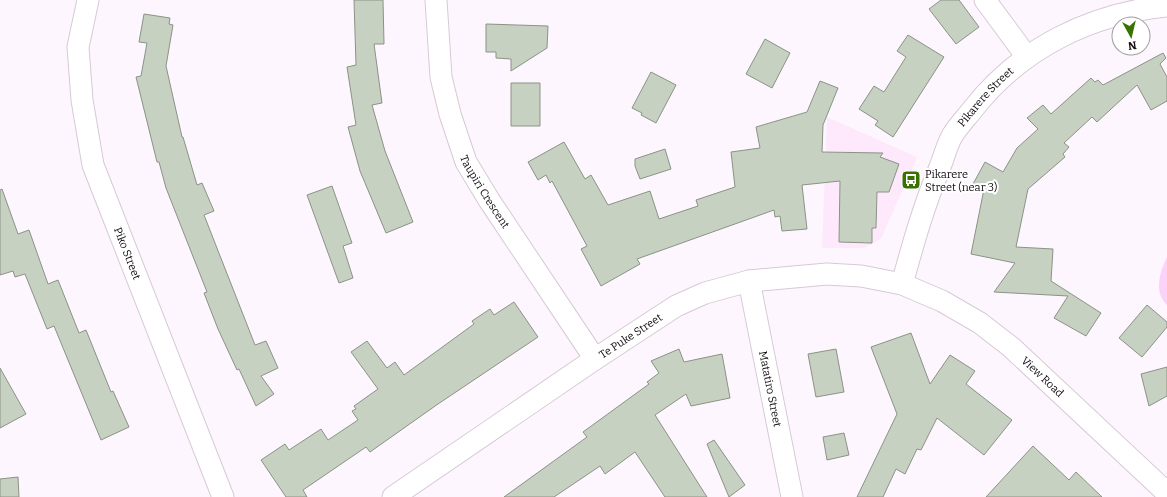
<svg xmlns="http://www.w3.org/2000/svg" width="1167" height="497" viewBox="0 0 1167 497" font-family="Bitter,serif">
	<style>
		.built { fill: #fee9fc }
		.green { fill: #fcd3f8 }
		.building { fill: #c7d1c2; stroke: #8a9385 }
		.lines { fill: none; stroke-linecap: round; stroke-linejoin: round }
		.minor-casing { stroke: #d7c9d6; stroke-width: 23 }
		.minor { stroke: #fff; stroke-width: 21 }
		.labels { text-anchor: middle; stroke-width: 4; stroke-linejoin: round; paint-order: stroke }
		.street-label { font-size: 11px; fill: #100b0f; stroke: #fff }
		.poi-label { font-size: 11px; fill: #100b0f; stroke: #fff; text-anchor: start }
	</style>
	<rect width="100%" height="100%" fill="#fef6fe"/>
	<path class="built" d="M827 117 917 157 881 239 864 248H822Z"/>
	<path class="green" d="M1167 257V305C1153 292 1160 272 1167 257Z"/>
	<path class="building" d="M354 0H383L384 44H374L382 103 372 105 385 151 413 222 386 233 360 171 348 127 356 125 347 67 356 65Z
		M941 0H959L979 27 956 44 929 9Z
		M144 14 170 18 169 24 173 25 166 66 182 137H183L197 185 202 183 214 211 204 215 255 345 266 341 278 368 261 376 274 394 256 406 239 369 237 370 218 329 204 293 207 292 166 188 159 162H157L136 77 141 76 147 43 139 42Z
		M486 24 548 26 547 48 511 71V59L496 58V52H486Z
		M908 35 944 57 893 137 875 125 878 121 859 109 874 86 884 92 906 57 897 51Z
		M765 39 790 53 772 88 746 74Z
		M1163 53 1166 58 1160 64 1167 77V101L1151 110 1137 85 1097 122 1092 117 1064 143 1069 147 1063 154 1065 157 1028 189 1016 247 1053 249 1051 281 1101 313 1086 336 1054 318 1068 296 994 292 1015 263 971 254 984 189 973 184 985 162 1003 172 1017 148 1038 129 1027 118 1043 105 1051 114 1091 78 1095 82 1098 80 1103 85Z
		M651 72 676 85 656 123 641 115 642 113 632 108Z
		M820 81 838 88 823 125 822 152 883 153 880 157 899 164 889 192H877L876 228H872V243L839 242 840 181 802 185 807 229 782 231 780 216 775 217 774 210 637 259 640 264 601 286 581 249 587 246 552 181 550 183 546 175 538 180 528 162 564 142 585 179 591 175 608 205 650 191 659 219 698 206 696 200 735 187 731 152 760 148 756 127 807 112Z
		M511 83H540V126H511Z
		M665 149 671 169 640 179 635 166V159Z
		M332 186 352 243 343 246 353 278 339 283 307 195Z
		M2 189 18 234 29 230 48 284 58 280 79 333 86 330 111 392 113 391 129 427 101 440 54 326 47 329 25 274 15 277 13 271 0 275V190Z
		M514 302 538 337 438 404 370 452 366 447 303 490 307 497H286L261 460 285 444 289 450 321 429 328 440 358 420 352 411 356 409 354 406 378 389 351 352 367 341 387 368 395 362 404 375 474 324 472 321 490 309 494 315Z
		M1147 305 1167 322V327L1142 357 1119 338Z
		M911 333 930 384 950 355 975 371 966 384 1012 420 984 455 937 418 921 450 917 449 905 474 896 469 883 497H857L897 414 871 347Z
		M679 349 684 362 722 354 730 398 691 406 686 394 655 415 707 497H665L635 452 605 474 600 466 554 497H504L587 437 583 432 649 384 647 382 659 373 651 361Z
		M836 349 844 392 816 397 808 354Z
		M1167 367V396L1149 406 1141 374Z
		M0 368 26 414 0 428Z
		M844 433 849 455 827 460 823 437Z
		M714 440 745 485 729 497 707 444Z
		M1033 446 1069 480 1076 472 1102 497H986Z
		M18 477 19 497H0V479Z"/>
	<g class="lines">
		<defs>
			<g id="minor">
				<path id="s1" d="M88 0 78 47 82 100 93 165 223 497"/>
				<path id="s2" d="M436 0 441 77 450 114 466 162 489 200 595 359"/>
				<path d="M985 0 1027 57"/>
				<path id="s3" d="M749 281 792 497"/>
				<path id="s4" d="M902 284C913 244 924 205 940 167 944 157 947 145 952 136 958 126 966 118 973 109 1021 48 1090 14 1167 6"/>
				<path id="s5" d="M393 497 595 359 676 306 705 293 749 281 827 274 861 276 902 284 942 301 980 323 1011 347 1167 493"/>
			</g>
		</defs>
		<use href="#minor" class="minor-casing"/>
		<use href="#minor" class="minor"/>
	</g>
	<defs>
		<symbol id="bus-square" viewBox="-11 -11 22 22"><rect x="-9" y="-9" width="18" height="18" rx="4" fill="#397200" stroke="#fff"/><path d="M-5-6H5V4H4V6H2V4H-2V6H-4V4H-5ZM-3.5-4V0h7V-4ZM-3.5 1.2v1.5H-2V1.2ZM2 1.2v1.5H3.5V1.2Z" fill="#fff"/></symbol>
	</defs>
	<g fill-rule="evenodd">
		<use href="#bus-square" x="900" y="169" width="22" height="22"/>
	</g>
	<g class="labels">
		<g class="street-label">
			<text dy="4" stroke="none"><textPath href="#s4" startOffset="208">Pikarere Street</textPath></text>
			<text dy="4" stroke="none"><textPath href="#s2" startOffset="201">Taupiri Crescent</textPath></text>
			<text dy="4" stroke="none"><textPath href="#s1" startOffset="262">Piko Street</textPath></text>
			<text dy="4" stroke="none"><textPath href="#s5" startOffset="287">Te Puke Street</textPath></text>
			<text dy="4" stroke="none"><textPath href="#s5" startOffset="743">View Road</textPath></text>
			<text dy="4" stroke="none"><textPath href="#s3" startOffset="110">Matatiro Street</textPath></text>
		</g>
		<g class="poi-label">
			<text x="925" y="178">Pikarere<tspan x="925" dy="13">Street (near 3)</tspan></text>
		</g>
	</g>
	<g transform="translate(1131 36) rotate(172)"><circle r="19" fill="#ffffff" stroke="#9f9d9f"/>
	<path d="M0-3L7 15L0 10L-7 15Z" fill="#397200"/>
	<text y="-6" font-size="11" font-weight="bold" text-anchor="middle" fill="#100b0f">N</text>
	</g>
</svg>
